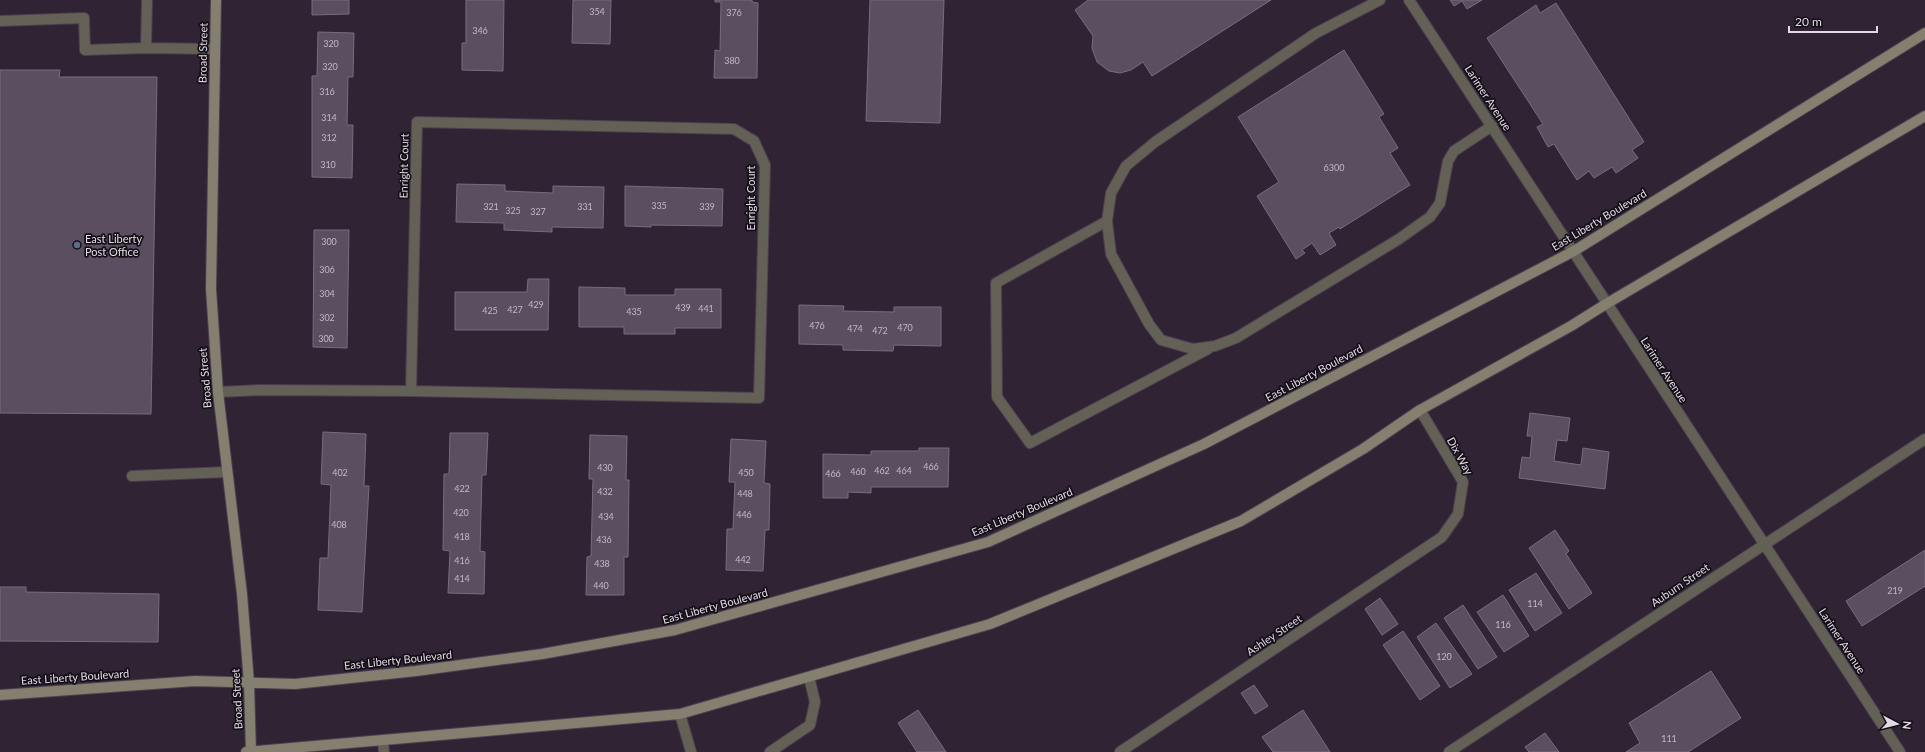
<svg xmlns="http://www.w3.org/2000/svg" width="1925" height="752" viewBox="0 0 1925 752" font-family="Lato,sans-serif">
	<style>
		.building { fill: #5b4e61; stroke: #7a6c80 }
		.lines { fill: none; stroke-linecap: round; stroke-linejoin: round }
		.service-casing { stroke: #4b4050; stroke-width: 12 }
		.minor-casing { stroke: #4b4050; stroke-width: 12 }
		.tertiary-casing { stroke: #4b4050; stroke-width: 12 }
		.secondary-casing { stroke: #4b4050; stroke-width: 12 }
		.service { stroke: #636056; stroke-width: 10 }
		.minor { stroke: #636056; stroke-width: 10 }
		.tertiary { stroke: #636056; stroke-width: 10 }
		.secondary { stroke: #847f6f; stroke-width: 10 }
		.service-dot { fill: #5c6f8a; stroke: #140f17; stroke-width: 1.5 }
		.labels { text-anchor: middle; stroke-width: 3.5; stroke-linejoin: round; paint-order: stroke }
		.number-label { font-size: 9px; fill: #c0b7c4 }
		.street-label { font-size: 11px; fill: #e1dae5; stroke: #140f17 }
		.poi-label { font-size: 11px; fill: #e1dae5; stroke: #140f17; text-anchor: start }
	</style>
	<rect width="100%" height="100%" fill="#2f2334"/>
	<path class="building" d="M312 0H349V14L312 15Z
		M466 0H504L503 71 462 70V43H466Z
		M573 0H611L610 44 572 43Z
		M715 0H752V2L758 3 757 78H714L715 50 720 51 721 2H715Z
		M870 0H944L940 123 866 121Z
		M1088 0H1271L1152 76 1143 62 1131 70 1120 73 1109 71 1097 62 1092 48 1093 36 1075 10Z
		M1450 0H1482L1467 9 1462 1 1454 6Z
		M1556 3 1644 142 1632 150 1638 158 1616 173 1612 167 1594 178 1589 171 1577 180 1554 144 1548 147 1537 127 1543 124 1487 38 1536 5 1540 13Z
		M318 32 354 33 353 77H348L347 125H353L352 178 312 177V76H317Z
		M1344 50 1384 114 1379 117 1398 148 1390 153 1410 185 1340 229 1339 227 1329 233 1336 245 1320 255 1312 243 1302 250 1305 253 1296 259 1257 196 1279 182 1238 117Z
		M0 70H60L59 77H157L151 414 0 413Z
		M457 184 505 185V191L553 193V186L604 187 603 228 552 227V232L504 230V223L456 222Z
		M625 186 723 189 722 226 651 225V227L625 226Z
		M314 230H349L347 348 313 347Z
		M528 279H549L548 330H455V292H527Z
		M579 287 625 288V295H675V289H721V328H675V334H624V327H579Z
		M799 305 844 306 843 311 894 312V307H941V346L894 345 893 351 843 350V345L799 344Z
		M1530 413 1570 418 1567 441 1557 440 1554 461 1581 465 1583 448 1609 452 1605 489 1519 478 1522 457 1530 458 1532 436H1527Z
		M323 432 366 434 364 486H369L362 612 318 610 320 558H328L331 485 321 484Z
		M450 433H488L486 475H482L480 551 485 552 484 594 448 593 450 551 443 550 444 474H449Z
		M590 435 627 436 626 480H629L628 557H624V595H586L587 557 591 556 593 479H589Z
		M731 439 766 441 764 483 770 484 769 530H765L763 571 726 570 727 529H733L735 482H729Z
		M919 448H949L948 487H871V493L848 492V498H823V454L871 455V451H919Z
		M1555 530 1569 551 1566 554 1592 593 1569 609 1529 548Z
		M1925 550V586L1862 626 1846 601Z
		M1536 573 1562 613 1535 631 1509 590Z
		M0 587H26V592L159 594 158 642 0 641Z
		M1503 595 1529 636 1504 652 1477 612Z
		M1380 598 1398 624 1382 635 1365 609Z
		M1463 605 1497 657 1478 669 1444 618Z
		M1436 623 1472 674 1450 688 1417 637Z
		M1403 631 1440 686 1420 700 1383 645Z
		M1711 671 1741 718 1688 752H1626L1640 743 1629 723Z
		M1254 685 1268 706 1255 714 1241 693Z
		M918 710 946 752H917L898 723Z
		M1303 710 1330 752H1273L1262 737Z
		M1545 733 1559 752H1529L1525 747Z"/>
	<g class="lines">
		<defs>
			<path id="service" d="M1380 0 1316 33 1155 142 1126 166 1111 193 1107 221 1111 254 1149 324 1161 340 1193 349 1215 346 1236 338 1399 239 1430 217 1440 203 1448 161 1454 151 1492 126
				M0 21 84 18 85 50 146 48 215 49
				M146 48 147 0
				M1107 221 996 283 997 397 1030 443 1208 349
				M132 476 227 472
				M680 714 691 752
				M383 741 384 752
				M770 752 810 725 815 702 809 677
				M1120 752 1442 537 1458 514 1463 482 1420 410"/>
			<path id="minor" d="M218 392 259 390 411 391 759 398 765 165 754 141 734 129 417 122 411 391
				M1449 752 1925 439"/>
			<path id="tertiary" d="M1409 0 1900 752"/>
			<path id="secondary" d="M216 0 211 289 218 392 242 594 249 683 251 752
				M0 695 195 681 295 684 416 671 542 654 675 630 988 542 1204 444 1574 251 1925 33
				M246 752 680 714 990 624 1241 521 1363 449 1420 410 1571 326 1606 304 1925 116"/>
		</defs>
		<use href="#service" class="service-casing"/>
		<use href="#minor" class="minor-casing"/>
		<use href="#tertiary" class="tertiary-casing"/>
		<use href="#secondary" class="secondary-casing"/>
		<use href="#service" class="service"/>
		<use href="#minor" class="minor"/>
		<use href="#tertiary" class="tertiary"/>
		<use href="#secondary" class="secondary"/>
	</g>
	<circle class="service-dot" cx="77" cy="245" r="4"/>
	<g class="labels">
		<g class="number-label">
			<text x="597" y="15">354</text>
			<text x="734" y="16">376</text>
			<text x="480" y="34">346</text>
			<text x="331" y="47">320</text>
			<text x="732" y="64">380</text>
			<text x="330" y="70">320</text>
			<text x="327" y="95">316</text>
			<text x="329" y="121">314</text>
			<text x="329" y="141">312</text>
			<text x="328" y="168">310</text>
			<text x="1334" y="171">6300</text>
			<text x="659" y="209">335</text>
			<text x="491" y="210">321</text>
			<text x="585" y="210">331</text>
			<text x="707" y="210">339</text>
			<text x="513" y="214">325</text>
			<text x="538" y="215">327</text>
			<text x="329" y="245">300</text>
			<text x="327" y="273">306</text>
			<text x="327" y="297">304</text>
			<text x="536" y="308">429</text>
			<text x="683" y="311">439</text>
			<text x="706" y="312">441</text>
			<text x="515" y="313">427</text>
			<text x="490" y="314">425</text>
			<text x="634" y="315">435</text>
			<text x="327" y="321">302</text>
			<text x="817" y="329">476</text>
			<text x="905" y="331">470</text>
			<text x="855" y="332">474</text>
			<text x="880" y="334">472</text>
			<text x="326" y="342">300</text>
			<text x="931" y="470">466</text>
			<text x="605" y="471">430</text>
			<text x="882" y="474">462</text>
			<text x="904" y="474">464</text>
			<text x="858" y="475">460</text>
			<text x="340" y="476">402</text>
			<text x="746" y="476">450</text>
			<text x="833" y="477">466</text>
			<text x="462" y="492">422</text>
			<text x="605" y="495">432</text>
			<text x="745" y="497">448</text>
			<text x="461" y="516">420</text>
			<text x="744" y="518">446</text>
			<text x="606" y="520">434</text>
			<text x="339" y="528">408</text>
			<text x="462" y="540">418</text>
			<text x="604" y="543">436</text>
			<text x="743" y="563">442</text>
			<text x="462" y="564">416</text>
			<text x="602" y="567">438</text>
			<text x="462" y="582">414</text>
			<text x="601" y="589">440</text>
			<text x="1895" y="594">219</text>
			<text x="1535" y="607">114</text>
			<text x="1503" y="628">116</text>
			<text x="1444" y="660">120</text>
			<text x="1669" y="742">111</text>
		</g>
		<g class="street-label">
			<text transform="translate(203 53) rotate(-89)" y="4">Broad Street</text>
			<text transform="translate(1488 98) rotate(57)" y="4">Larimer Avenue</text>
			<text transform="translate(404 166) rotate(-89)" y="4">Enright Court</text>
			<text transform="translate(751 198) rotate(-90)" y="4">Enright Court</text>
			<text transform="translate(1599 220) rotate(-31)" y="4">East Liberty Boulevard</text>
			<text transform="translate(1664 370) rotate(57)" y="4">Larimer Avenue</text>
			<text transform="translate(1314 373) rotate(-28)" y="4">East Liberty Boulevard</text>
			<text transform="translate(205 378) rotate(-95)" y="4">Broad Street</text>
			<text transform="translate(1460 456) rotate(61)" y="4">Dix Way</text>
			<text transform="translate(1022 512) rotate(-23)" y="4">East Liberty Boulevard</text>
			<text transform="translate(1680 585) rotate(-34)" y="4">Auburn Street</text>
			<text transform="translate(715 606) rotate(-15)" y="4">East Liberty Boulevard</text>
			<text transform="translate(1274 635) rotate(-34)" y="4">Ashley Street</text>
			<text transform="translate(1842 641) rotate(57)" y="4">Larimer Avenue</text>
			<text transform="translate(398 660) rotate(-6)" y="4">East Liberty Boulevard</text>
			<text transform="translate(75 677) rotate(-4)" y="4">East Liberty Boulevard</text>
			<text transform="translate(237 699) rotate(-93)" y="4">Broad Street</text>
		</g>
		<g class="poi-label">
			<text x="85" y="243">East Liberty<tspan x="85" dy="13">Post Office</tspan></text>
		</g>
	</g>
	<g transform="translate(1897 724) rotate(97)" stroke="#140f17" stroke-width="3" paint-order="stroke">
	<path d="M0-3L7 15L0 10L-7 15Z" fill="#e1dae5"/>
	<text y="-6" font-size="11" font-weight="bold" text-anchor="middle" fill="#e1dae5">N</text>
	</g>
	<path d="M1789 26v6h88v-6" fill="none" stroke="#e1dae5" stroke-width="2"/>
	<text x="1795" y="26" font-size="12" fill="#e1dae5" stroke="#140f17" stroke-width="3" paint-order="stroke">20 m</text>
</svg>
